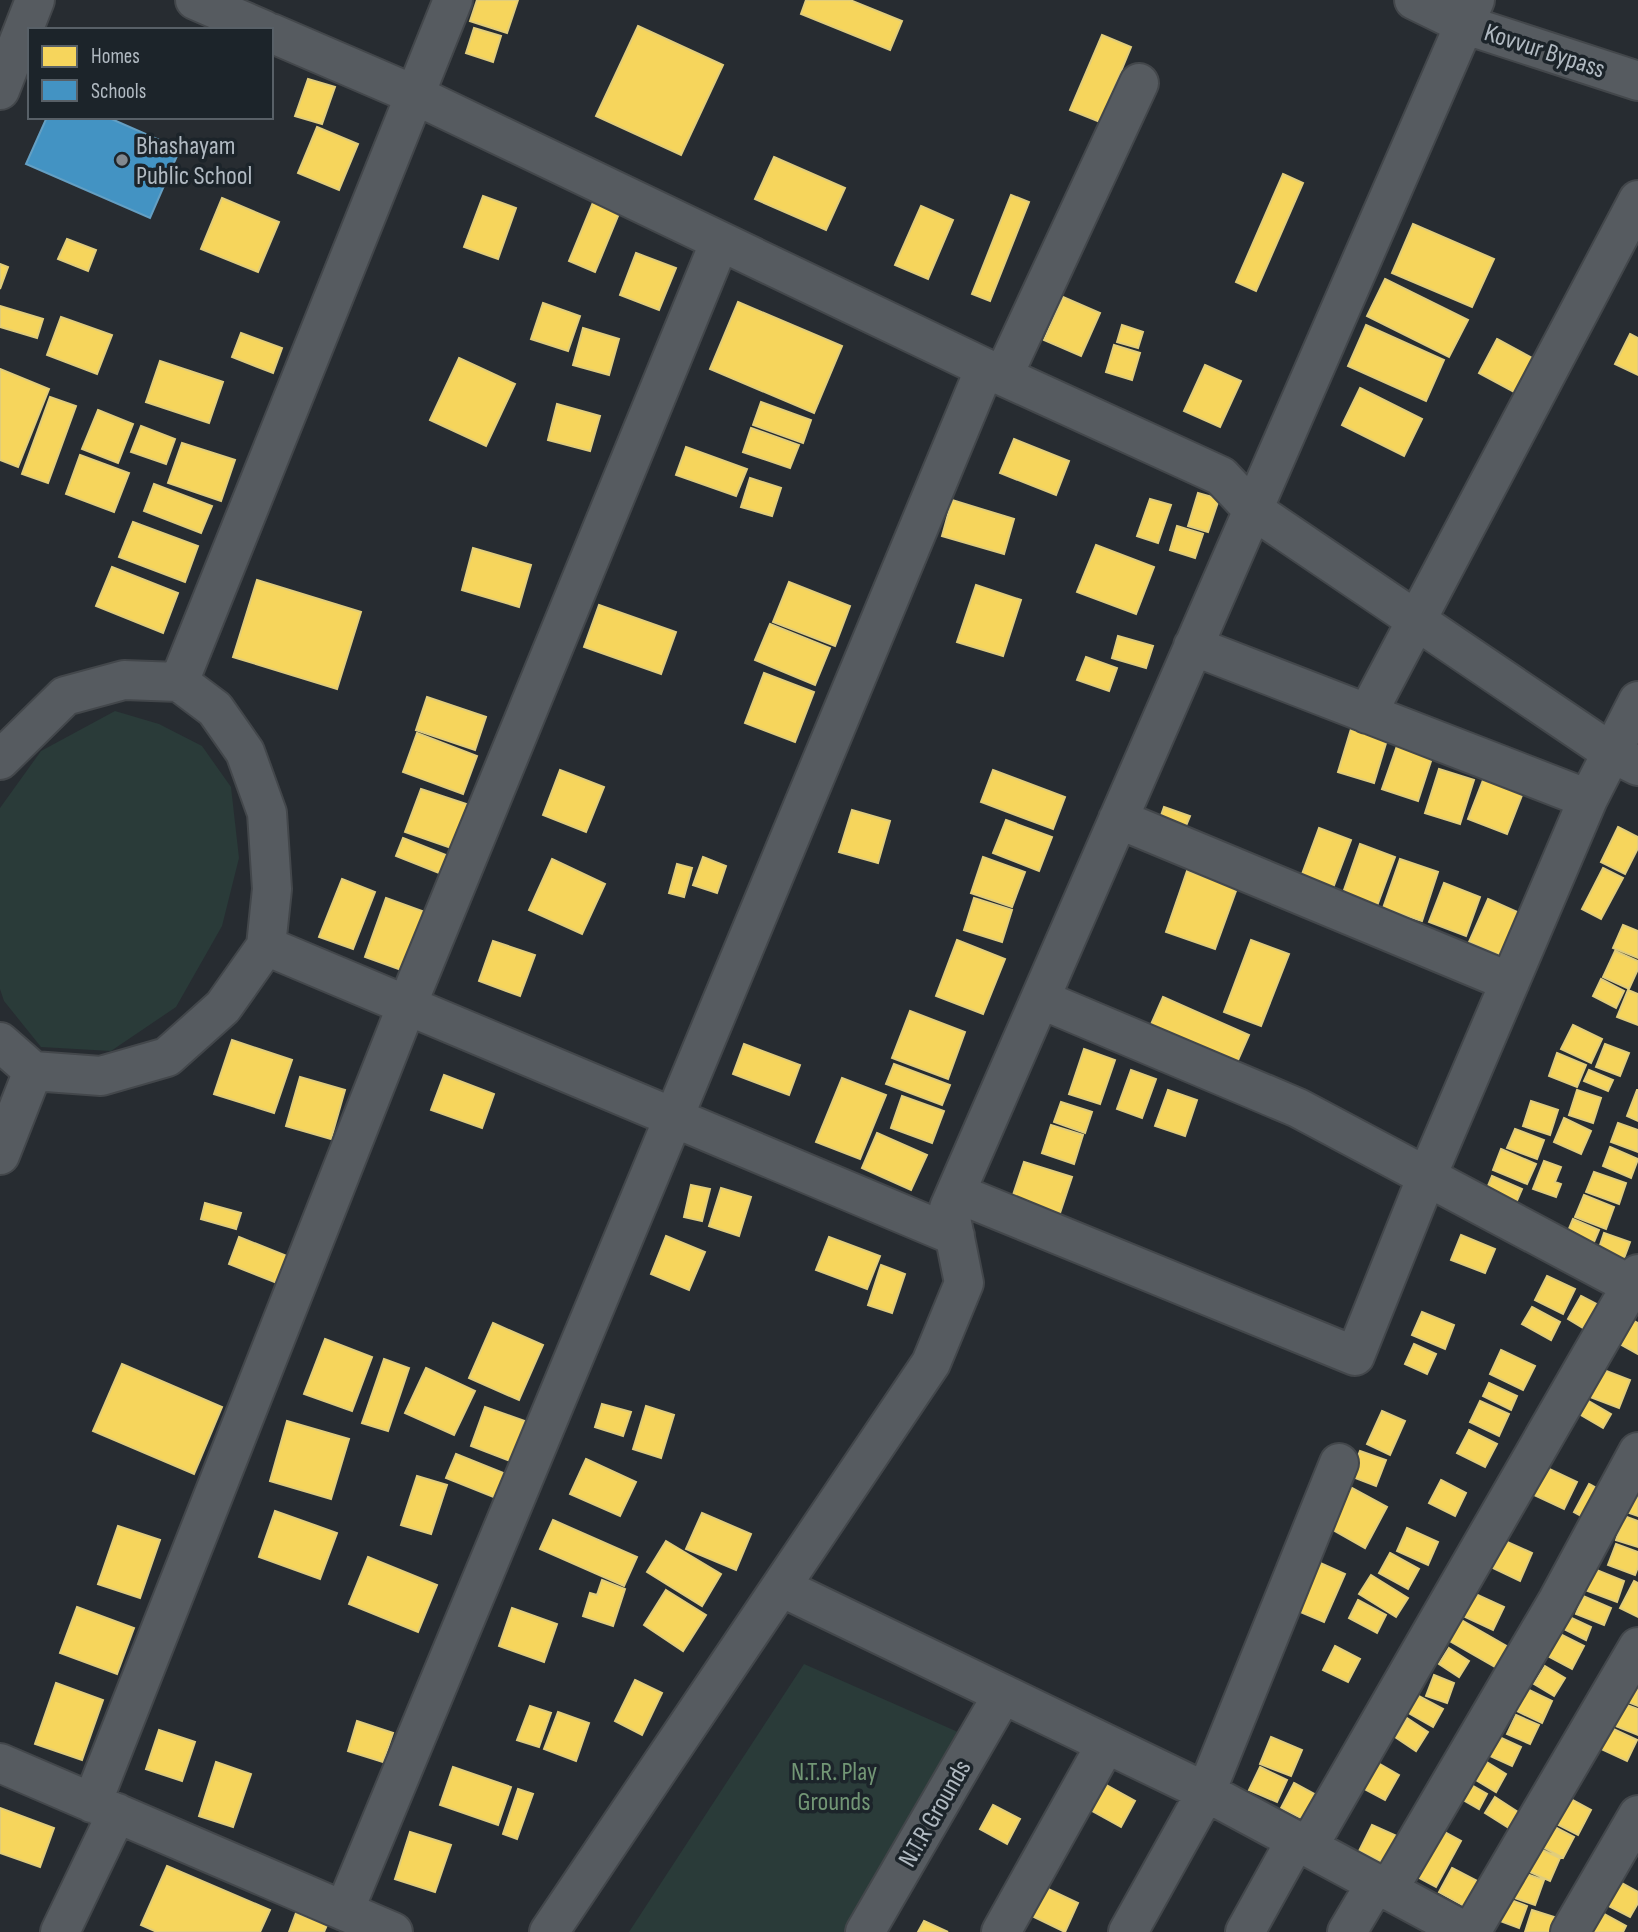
<svg xmlns="http://www.w3.org/2000/svg" width="1638" height="1932" viewBox="0 0 1638 1932" font-family="'Sofia Sans Condensed',sans-serif">
	<style>
		.green { fill: #2a3b39 }
		.homes { fill: #f6d55c; stroke: #e1cd7b; stroke-width: 2 }
		.schools { fill: #4393c3; stroke: #649fc3; stroke-width: 2 }
		.lines { fill: none; stroke-linecap: round; stroke-linejoin: round }
		.minor-casing { stroke: #43474b; stroke-width: 42 }
		.minor { stroke: #565b60; stroke-width: 38 }
		.poi-dot { fill: #81888f; stroke: #1c242a; stroke-width: 2.5 }
		.labels { text-anchor: middle; stroke-width: 7; stroke-linejoin: round; paint-order: stroke }
		.street-label { font-size: 26px; fill: #b1bac2; stroke: #1c242a }
		.poi-label { font-size: 26px; fill: #b1bac2; stroke: #1c242a; text-anchor: start }
		.park-label { font-size: 26px; fill: #729675; stroke: #1c242a }
	</style>
	<rect width="100%" height="100%" fill="#272c31"/>
	<path class="green" d="M115 711 159 724 202 746 231 787 239 858 222 926 176 1007 111 1051 41 1047 4 1001 0 989V808L41 751Z
		M804 1664 976 1740 845 1932H629Z"/>
	<path class="homes" d="M477 0H518L507 33 470 21Z
		M806 0H850L902 21 890 50 801 14Z
		M638 26 723 65 681 155 596 116Z
		M474 28 501 36 493 62 466 53Z
		M1102 35 1131 47 1100 122 1070 110Z
		M308 79 335 87 322 124 295 116Z
		M317 127 358 144 339 190 298 173Z
		M774 157 845 188 826 230 755 199Z
		M1283 174 1303 183 1256 291 1236 282Z
		M1011 195 1029 202 990 301 972 294Z
		M483 196 516 208 498 259 464 247Z
		M222 198 279 222 258 272 201 249Z
		M594 200 620 211 595 272 569 261Z
		M921 206 953 220 928 279 895 265Z
		M1413 224 1494 259 1472 307 1392 273Z
		M67 239 96 250 88 271 58 259Z
		M636 253 676 268 659 310 620 295Z
		M0 264 8 267 0 289Z
		M1385 279 1468 320 1449 357 1367 316Z
		M1063 297 1100 313 1081 356 1044 340Z
		M738 302 842 346 814 413 710 369Z
		M543 303 580 316 568 351 531 339Z
		M0 306 43 319 37 338 0 327Z
		M61 317 112 335 97 374 47 355Z
		M1122 325 1143 332 1138 348 1117 342Z
		M1366 325 1444 360 1426 401 1348 366Z
		M583 328 619 339 609 375 573 365Z
		M241 333 282 348 273 373 232 357Z
		M1630 334 1638 338V375L1615 364Z
		M1497 339 1549 367 1531 401 1479 373Z
		M1114 345 1140 353 1132 380 1106 372Z
		M459 358 515 384 486 446 430 420Z
		M160 361 223 382 209 423 146 402Z
		M1205 365 1241 381 1220 427 1184 411Z
		M0 369 49 389 18 467 0 460Z
		M1360 388 1422 419 1404 456 1342 425Z
		M50 397 76 406 48 483 22 474Z
		M761 402 811 420 803 443 753 425Z
		M557 404 600 416 590 451 548 440Z
		M98 410 133 424 118 463 82 449Z
		M141 426 175 439 166 464 131 452Z
		M751 428 799 445 790 468 743 452Z
		M1014 439 1069 461 1056 495 1000 473Z
		M182 443 235 460 221 501 168 483Z
		M686 447 747 469 736 496 676 475Z
		M80 455 129 473 114 512 66 494Z
		M750 478 781 488 772 516 741 507Z
		M154 484 212 506 201 533 144 511Z
		M1198 493 1219 499 1208 532 1188 526Z
		M1150 499 1171 505 1158 543 1137 536Z
		M952 500 1014 519 1004 554 942 536Z
		M133 522 198 546 185 582 119 557Z
		M1177 526 1203 534 1195 558 1170 550Z
		M1096 545 1154 567 1136 614 1077 592Z
		M473 548 531 565 519 607 462 590Z
		M112 567 178 593 163 633 96 606Z
		M257 580 361 612 337 689 233 657Z
		M789 582 850 606 835 646 773 622Z
		M976 585 1021 600 1003 656 957 642Z
		M599 605 676 632 661 674 584 647Z
		M770 624 830 648 815 685 755 660Z
		M1118 636 1153 646 1146 668 1112 658Z
		M1086 657 1117 668 1109 691 1077 680Z
		M764 673 814 692 795 742 745 723Z
		M427 697 486 717 475 750 416 730Z
		M1351 729 1387 740 1374 783 1338 772Z
		M417 733 477 756 463 794 403 772Z
		M1398 743 1433 755 1418 801 1382 789Z
		M1439 769 1474 780 1460 824 1425 813Z
		M560 770 604 787 586 832 543 815Z
		M993 770 1065 797 1053 829 981 802Z
		M1485 775 1524 790 1507 834 1468 819Z
		M421 789 469 805 454 849 405 832Z
		M1164 807 1190 816 1183 833 1158 824Z
		M852 810 890 821 878 863 839 852Z
		M1006 820 1052 837 1039 871 993 853Z
		M1618 827 1638 837V848L1625 874 1601 862Z
		M1319 828 1351 840 1333 888 1301 877Z
		M403 838 451 857 444 875 396 856Z
		M1360 844 1395 857 1377 906 1343 893Z
		M703 857 726 866 717 893 693 885Z
		M983 857 1025 872 1012 907 971 893Z
		M552 859 605 884 582 934 529 910Z
		M1400 859 1438 872 1422 921 1383 908Z
		M677 864 692 868 684 897 669 893Z
		M1603 868 1623 878 1601 919 1582 909Z
		M1187 871 1237 888 1215 949 1166 932Z
		M342 879 375 892 353 949 319 937Z
		M1444 883 1480 897 1466 936 1429 922Z
		M386 898 425 912 404 971 365 957Z
		M974 898 1012 910 1002 942 964 930Z
		M1488 899 1524 915 1506 958 1469 942Z
		M1623 925 1638 931V958L1613 948Z
		M957 940 1005 959 983 1014 936 996Z
		M1251 940 1289 954 1261 1026 1224 1012Z
		M493 941 535 955 520 996 479 981Z
		M1615 951 1638 961V969L1629 989 1603 977Z
		M1601 979 1624 991 1616 1008 1593 996Z
		M1628 990 1638 994V1025L1617 1017Z
		M1163 997 1249 1035 1235 1067 1149 1029Z
		M910 1011 965 1032 948 1079 892 1058Z
		M1573 1025 1602 1039 1591 1063 1561 1049Z
		M232 1040 292 1060 274 1113 214 1094Z
		M744 1044 800 1065 789 1095 733 1074Z
		M1605 1044 1629 1053 1620 1076 1596 1067Z
		M1084 1049 1115 1060 1100 1104 1069 1094Z
		M1557 1053 1586 1065 1577 1087 1549 1076Z
		M894 1064 950 1085 942 1105 886 1084Z
		M1131 1070 1156 1079 1142 1118 1117 1109Z
		M1589 1070 1613 1080 1608 1091 1584 1081Z
		M444 1075 494 1094 482 1128 431 1110Z
		M300 1077 345 1090 331 1139 286 1126Z
		M842 1078 886 1095 860 1159 816 1142Z
		M1168 1090 1197 1100 1185 1136 1155 1126Z
		M1577 1090 1601 1098 1593 1123 1569 1115Z
		M1637 1090H1638V1121L1627 1116Z
		M902 1096 944 1111 932 1143 891 1128Z
		M1531 1101 1558 1110 1550 1135 1523 1126Z
		M1061 1102 1092 1112 1085 1133 1054 1122Z
		M1564 1118 1591 1131 1581 1154 1554 1142Z
		M1618 1123 1638 1130V1152L1611 1142Z
		M1051 1125 1083 1135 1074 1164 1042 1153Z
		M1515 1129 1544 1140 1537 1159 1507 1148Z
		M877 1133 927 1155 911 1190 862 1168Z
		M1610 1147 1638 1159 1631 1178 1603 1166Z
		M1501 1149 1536 1164 1527 1184 1493 1170Z
		M1544 1161 1561 1167 1555 1182 1561 1184 1556 1197 1533 1189Z
		M1024 1162 1072 1177 1059 1216 1011 1201Z
		M1594 1172 1626 1183 1619 1204 1586 1192Z
		M1492 1176 1522 1189 1513 1210 1483 1198Z
		M691 1185 710 1189 702 1221 684 1217Z
		M721 1188 751 1197 739 1236 709 1226Z
		M1584 1195 1614 1207 1606 1229 1575 1217Z
		M205 1203 241 1213 236 1229 201 1219Z
		M1573 1219 1599 1230 1589 1254 1563 1243Z
		M1604 1233 1630 1242 1620 1269 1595 1260Z
		M1461 1235 1495 1249 1485 1273 1451 1260Z
		M666 1236 705 1252 689 1290 651 1274Z
		M239 1237 287 1256 277 1283 229 1264Z
		M829 1237 880 1256 867 1289 816 1270Z
		M881 1265 905 1274 892 1313 868 1305Z
		M1547 1276 1575 1289 1563 1314 1535 1300Z
		M1581 1296 1606 1309 1593 1334 1568 1319Z
		M1532 1307 1560 1322 1551 1340 1522 1324Z
		M1422 1312 1454 1325 1445 1349 1412 1335Z
		M1632 1320 1638 1323V1354L1620 1344Z
		M493 1323 543 1345 519 1400 469 1378Z
		M325 1339 372 1357 352 1411 304 1394Z
		M1414 1344 1436 1354 1427 1374 1405 1364Z
		M1501 1350 1535 1366 1523 1390 1490 1374Z
		M384 1359 409 1368 388 1431 362 1423Z
		M122 1364 222 1407 194 1474 93 1431Z
		M426 1368 475 1391 454 1435 405 1413Z
		M1601 1369 1630 1380 1619 1408 1590 1397Z
		M1489 1383 1517 1396 1511 1410 1483 1396Z
		M1587 1400 1611 1414 1603 1428 1579 1414Z
		M1480 1401 1509 1414 1499 1436 1470 1422Z
		M602 1404 631 1412 623 1436 595 1427Z
		M646 1406 674 1415 661 1458 633 1449Z
		M485 1407 525 1421 510 1461 471 1446Z
		M1382 1411 1405 1421 1390 1455 1367 1444Z
		M287 1421 349 1439 331 1499 270 1481Z
		M1469 1430 1497 1444 1485 1467 1457 1453Z
		M1360 1451 1386 1460 1376 1486 1350 1476Z
		M456 1454 506 1474 496 1498 446 1478Z
		M586 1459 636 1482 620 1516 570 1494Z
		M1545 1467 1577 1482 1564 1509 1532 1494Z
		M417 1476 447 1485 431 1534 401 1525Z
		M1441 1480 1466 1493 1455 1516 1429 1503Z
		M1589 1484 1609 1495 1594 1523 1574 1512Z
		M1350 1487 1387 1507 1365 1548 1328 1527Z
		M1638 1488V1516L1629 1513Z
		M275 1511 337 1533 320 1579 259 1557Z
		M702 1513 751 1534 736 1570 686 1549Z
		M1624 1516 1638 1521V1547L1616 1540Z
		M553 1520 637 1557 624 1586 540 1549Z
		M118 1526 160 1540 140 1598 98 1584Z
		M1407 1528 1438 1542 1428 1565 1397 1551Z
		M666 1541 721 1574 702 1606 647 1572Z
		M1505 1541 1532 1553 1520 1581 1493 1568Z
		M1616 1544 1638 1552V1567L1635 1575 1608 1565Z
		M1390 1553 1419 1569 1408 1589 1379 1573Z
		M368 1557 437 1585 418 1632 349 1604Z
		M1318 1562 1345 1574 1324 1622 1298 1611Z
		M1594 1569 1624 1581 1617 1602 1585 1590Z
		M1371 1575 1408 1598 1396 1617 1359 1594Z
		M602 1580 625 1589 613 1626 583 1616 590 1593 597 1595Z
		M1634 1581 1638 1583V1617L1620 1608Z
		M666 1590 706 1615 683 1651 644 1625Z
		M1471 1592 1504 1607 1493 1630 1461 1615Z
		M1583 1596 1611 1608 1604 1625 1576 1614Z
		M1358 1600 1386 1615 1377 1633 1349 1618Z
		M77 1607 134 1628 117 1674 60 1653Z
		M512 1608 557 1624 544 1662 499 1646Z
		M1565 1615 1591 1627 1586 1640 1560 1627Z
		M1458 1618 1515 1651 1504 1672 1446 1639Z
		M1558 1633 1584 1646 1572 1669 1546 1655Z
		M1335 1646 1360 1659 1348 1682 1323 1670Z
		M1449 1648 1469 1661 1459 1677 1439 1664Z
		M1545 1666 1565 1678 1554 1696 1534 1684Z
		M1434 1675 1454 1683 1447 1703 1426 1696Z
		M635 1680 662 1693 642 1735 615 1721Z
		M1638 1680V1706L1623 1700Z
		M56 1683 103 1700 82 1760 35 1744Z
		M1527 1689 1552 1701 1542 1723 1517 1711Z
		M1413 1693 1443 1709 1433 1727 1403 1710Z
		M1616 1701 1638 1709V1735L1608 1723Z
		M530 1706 551 1713 539 1747 517 1740Z
		M558 1712 589 1723 576 1761 544 1749Z
		M1516 1715 1539 1725 1530 1744 1507 1734Z
		M1407 1718 1428 1732 1416 1751 1395 1737Z
		M357 1721 393 1733 383 1762 348 1751Z
		M1607 1726 1637 1740 1627 1761 1597 1747Z
		M159 1730 195 1742 182 1781 146 1769Z
		M1497 1736 1521 1747 1512 1766 1488 1755Z
		M1271 1737 1302 1750 1291 1776 1260 1764Z
		M1482 1759 1506 1774 1496 1792 1471 1777Z
		M1373 1760 1399 1775 1385 1800 1359 1786Z
		M216 1762 251 1774 233 1827 199 1816Z
		M453 1767 511 1787 498 1825 440 1805Z
		M1260 1767 1287 1780 1277 1802 1249 1790Z
		M1461 1779 1487 1794 1479 1809 1453 1794Z
		M1101 1782 1135 1801 1121 1827 1087 1808Z
		M1294 1783 1318 1796 1305 1820 1281 1808Z
		M518 1789 533 1794 517 1839 503 1834Z
		M1565 1796 1591 1810 1578 1835 1551 1821Z
		M1495 1797 1518 1812 1509 1828 1485 1813Z
		M993 1805 1020 1819 1007 1844 980 1829Z
		M0 1808 54 1828 40 1867 0 1853Z
		M1547 1823 1574 1837 1563 1858 1537 1844Z
		M1372 1825 1399 1837 1386 1864 1359 1851Z
		M1437 1828 1461 1841 1436 1887 1412 1874Z
		M410 1832 451 1845 435 1892 395 1879Z
		M1534 1846 1560 1858 1550 1881 1523 1869Z
		M167 1866 270 1910 260 1932H157L141 1925Z
		M1452 1868 1479 1882 1466 1907 1439 1892Z
		M1515 1870 1544 1880 1535 1905 1506 1895Z
		M1616 1880 1638 1892V1903L1630 1917 1603 1903Z
		M1046 1888 1078 1903 1065 1932 1032 1916Z
		M1500 1896 1527 1906 1519 1928 1492 1918Z
		M1532 1910 1557 1918 1552 1932H1525Z
		M1599 1911 1626 1926 1623 1932H1588Z
		M296 1913 327 1925 324 1932H289Z
		M924 1921 948 1932H918Z"/>
	<path class="schools" d="M47 117H107L180 149 150 218 26 164Z"/>
	<g class="lines">
		<defs>
			<path id="minor" d="M195 0 264 30
				M1414 0 1463 24 1638 81
				M271 33 415 95 985 368 1221 476 1252 509 1612 753 1638 766
				M0 90 35 0
				M1003 376 1139 83
				M1193 646 1588 799
				M179 682 453 0
				M1367 714 1638 200
				M0 760 65 696 124 680 179 682 215 709 245 752 267 813 272 889 266 946 223 1007 167 1057 101 1076 33 1071 0 1042
				M1118 819 1510 982
				M266 946 955 1236
				M1040 999 1298 1108 1638 1289
				M0 1155 33 1071
				M956 1193 1355 1356 1427 1176 1588 799 1638 701
				M781 1587 1206 1792 1466 1932
				M0 1763 393 1932
				M92 1803 407 1005 720 241
				M1308 1847 1638 1274
				M1388 1890 1558 1600 1638 1452
				M344 1911 985 368
				M60 1932 117 1813
				M549 1932 931 1363 964 1283 949 1208 1475 0
				M865 1932 1003 1694
				M1001 1932 1106 1744
				M1128 1932 1206 1792 1339 1463
				M1245 1932 1296 1840
				M1347 1932 1376 1883
				M1471 1932 1638 1647
				M1570 1932 1638 1815"/>
		</defs>
		<use href="#minor" class="minor-casing"/>
		<use href="#minor" class="minor"/>
	</g>
	<circle class="poi-dot" cx="122" cy="160" r="7"/>
	<g class="labels">
		<g class="street-label">
			<text transform="translate(1545 50) rotate(18)" y="9">Kovvur Bypass</text>
			<text transform="translate(934 1813) rotate(-60)" y="9">N.T.R Grounds</text>
		</g>
		<g class="poi-label">
			<text x="136" y="154">Bhashayam<tspan x="136" dy="30">Public School</tspan></text>
		</g>
		<g class="park-label">
			<text x="834" y="1780">N.T.R. Play<tspan x="834" dy="30">Grounds</tspan></text>
		</g>
	</g>
	<rect x="28" y="28" width="245" height="91" fill="#1c242a" stroke="#586067" stroke-width="2"/>
	<rect x="42" y="46" width="35" height="21" fill="#f6d55c" stroke="#586067" stroke-width="2"/>
	<text x="91" y="63" font-size="21" fill="#b1bac2">Homes</text>
	<rect x="42" y="80" width="35" height="21" fill="#4393c3" stroke="#586067" stroke-width="2"/>
	<text x="91" y="98" font-size="21" fill="#b1bac2">Schools</text>
</svg>
